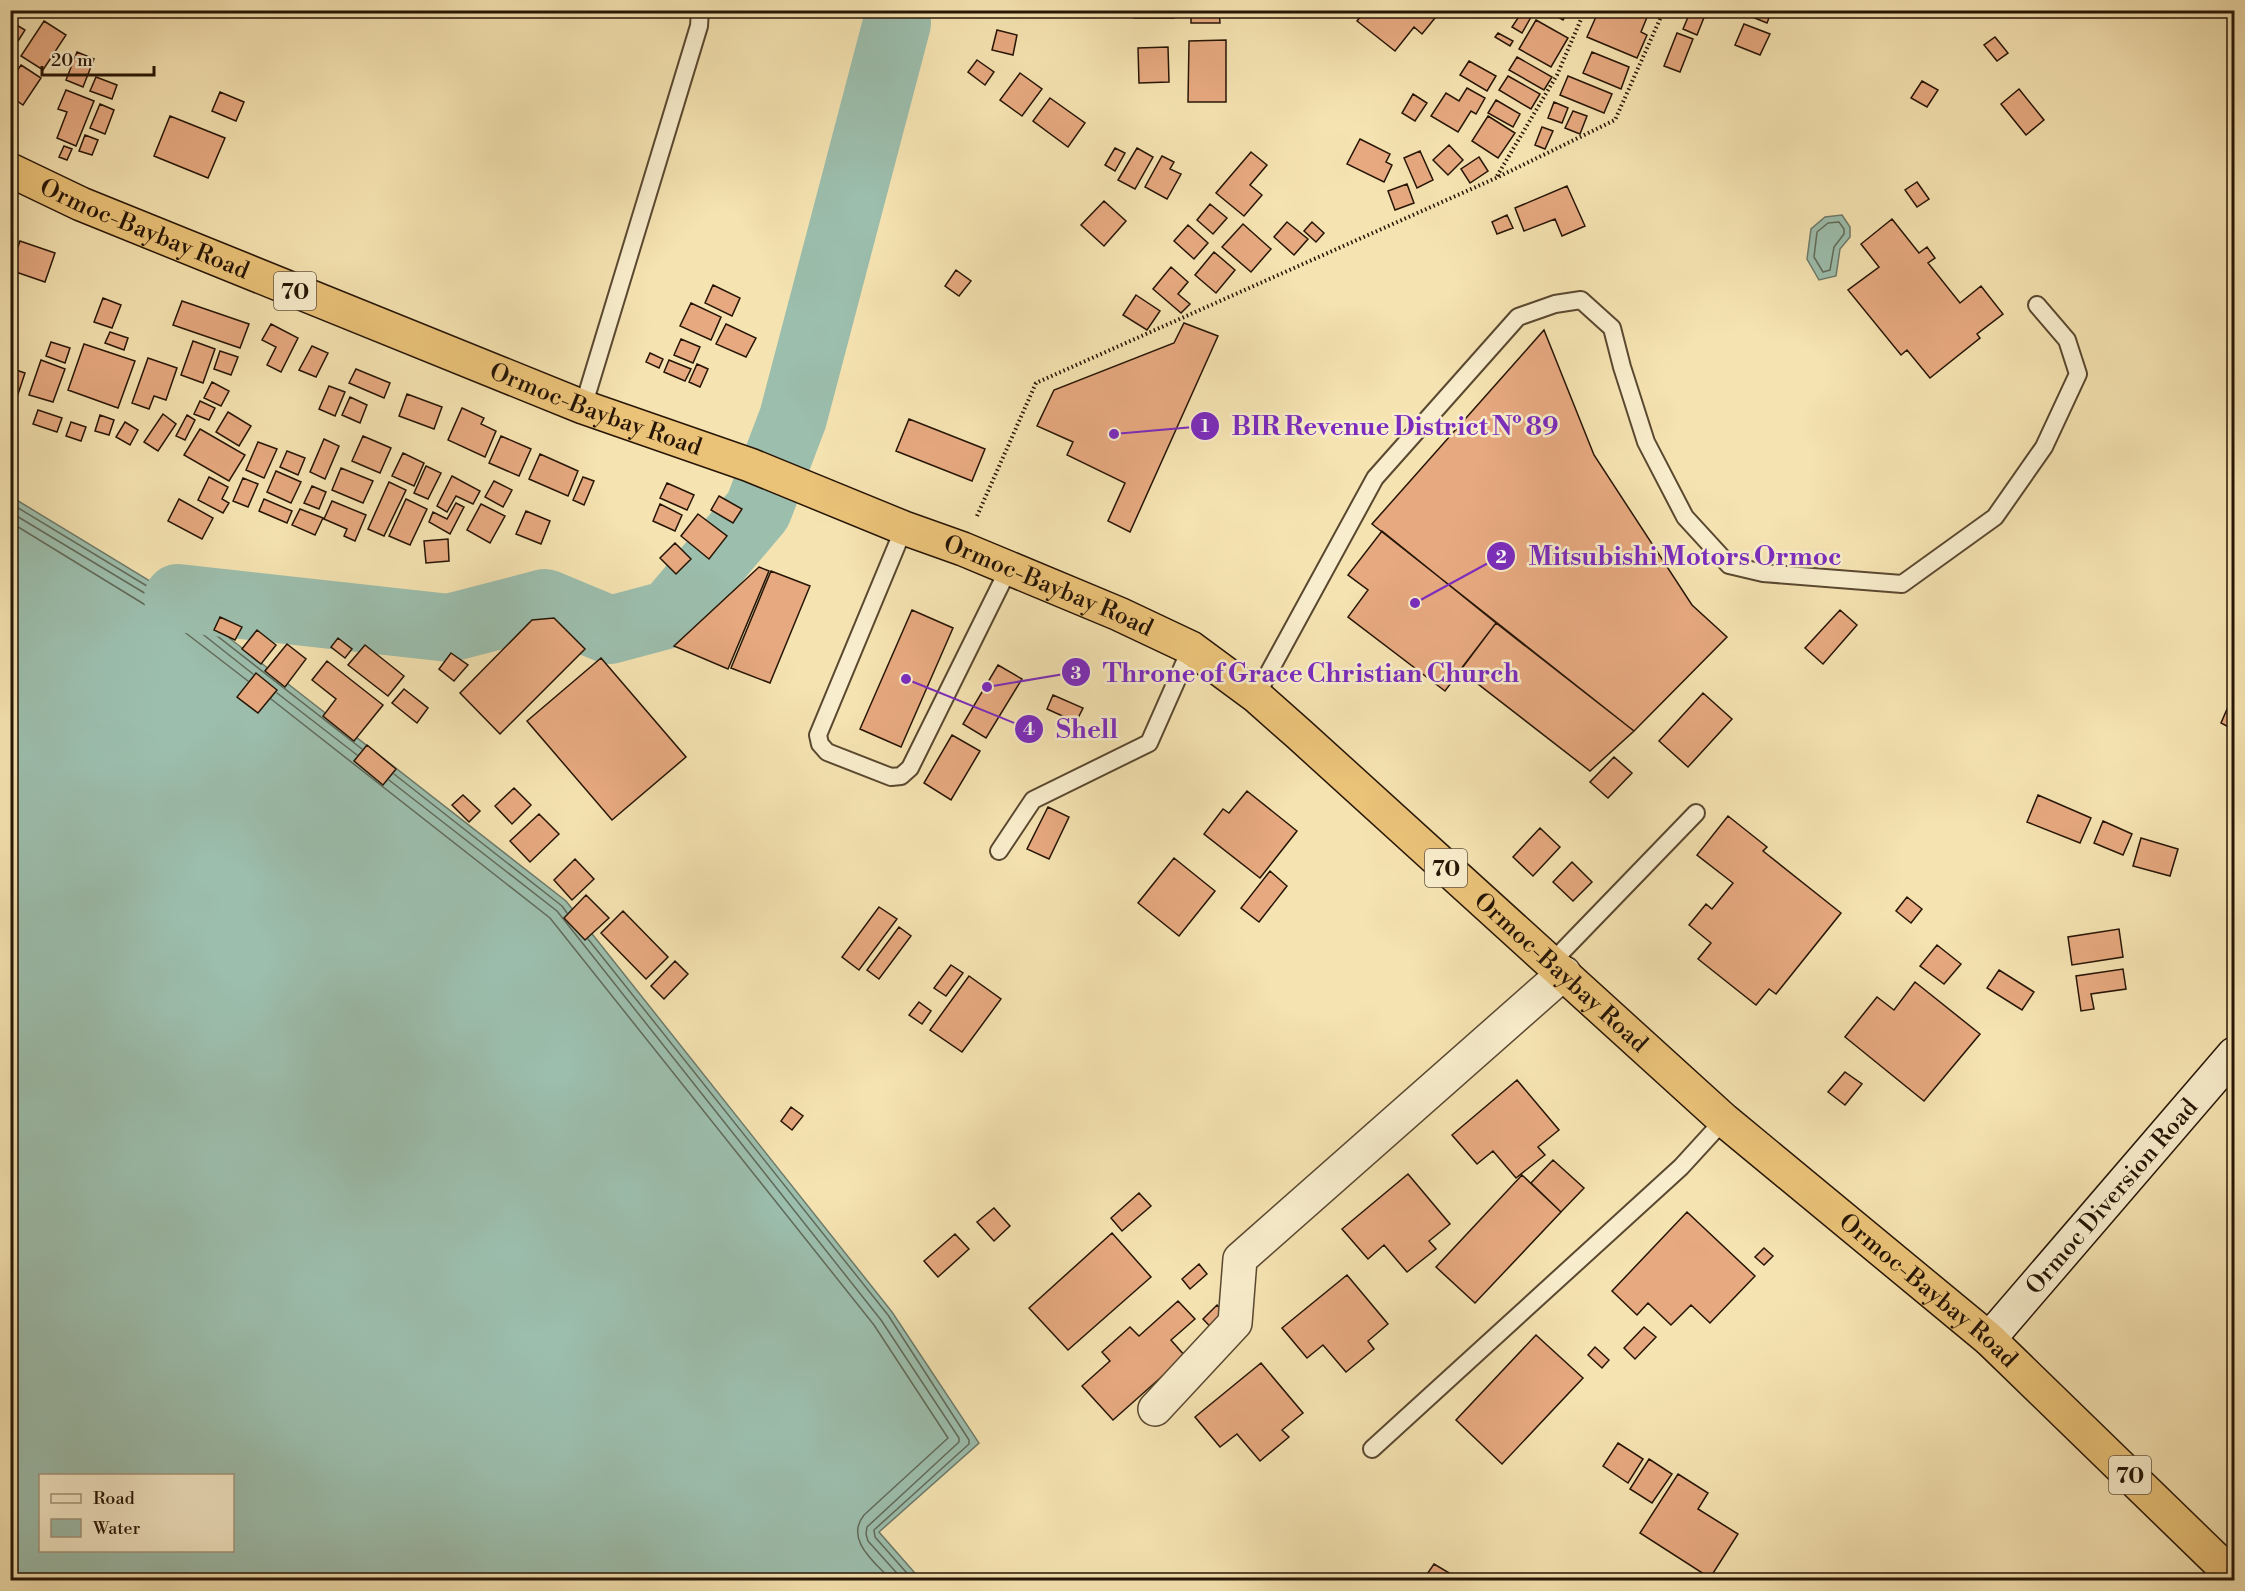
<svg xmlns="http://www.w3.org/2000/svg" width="2245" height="1591" viewBox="0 0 2245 1591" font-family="'Libre Bodoni',serif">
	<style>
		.water { fill: #9cbead; stroke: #6d7a6a; stroke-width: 1.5; fill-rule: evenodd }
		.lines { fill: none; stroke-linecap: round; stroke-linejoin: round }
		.shore { stroke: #616a59; stroke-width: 1.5 }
		.river { stroke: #9cbead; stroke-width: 68 }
		.building { fill: #e7a980; stroke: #261505; stroke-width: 1.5 }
		.lane-casing { stroke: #5a4830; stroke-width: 20 }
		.street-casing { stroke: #5a4830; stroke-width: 36 }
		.secondary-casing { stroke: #261505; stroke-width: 36 }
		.highway-casing { stroke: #261505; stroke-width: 36 }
		.path { stroke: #261505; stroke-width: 4; stroke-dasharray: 1.5 3; stroke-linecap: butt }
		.lane { stroke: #f8edcc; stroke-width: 16 }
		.street { stroke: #f8edcc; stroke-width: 33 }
		.secondary { stroke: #f8edcc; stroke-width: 33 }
		.highway { stroke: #eac278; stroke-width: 33 }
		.labels { text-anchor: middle; stroke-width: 5; stroke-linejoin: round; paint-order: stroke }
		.shield { fill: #f8edcc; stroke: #655641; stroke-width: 1.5 }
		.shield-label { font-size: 22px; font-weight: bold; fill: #261505 }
		.street-label { font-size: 24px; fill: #261505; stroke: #f8edcc }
		.leader { fill: none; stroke: #7b2cbf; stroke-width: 2 }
		.callout-dot { fill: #7b2cbf; stroke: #f8edcc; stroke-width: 2 }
		.mark-label { font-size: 18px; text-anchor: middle; font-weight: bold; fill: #fff }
		.callout-label { font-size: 26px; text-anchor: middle; font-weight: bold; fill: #7b2cbf; stroke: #f8edcc; stroke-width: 5; stroke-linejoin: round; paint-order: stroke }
	</style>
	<rect width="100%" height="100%" fill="#f5e3b1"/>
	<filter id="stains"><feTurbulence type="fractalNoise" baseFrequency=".00333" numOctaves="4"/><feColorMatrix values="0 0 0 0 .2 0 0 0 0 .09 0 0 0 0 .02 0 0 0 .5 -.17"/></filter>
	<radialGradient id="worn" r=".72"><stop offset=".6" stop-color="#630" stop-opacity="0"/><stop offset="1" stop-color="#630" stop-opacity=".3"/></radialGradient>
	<path class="water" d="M1842 215 1850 227V237L1840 249 1836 276 1819 280 1807 259 1811 229 1825 217Z
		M10 496 178 598 566 901 892 1312 979 1443 879 1532 921 1580H11ZM40 1476H232V1550H40Z"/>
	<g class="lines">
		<path class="shore" d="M1839 222 1844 229V234L1834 247 1830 270 1823 272 1814 257 1817 232 1828 223Z
			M10 503 175 603 362 749
			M10 512 171 609 253 674
			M10 522 165 617 248 681
			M277 693 357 755
			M271 699 550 918 874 1325 948 1438 864 1515C844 1540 876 1563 891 1580
			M394 774 562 906 567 913
			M389 780 557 911 881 1320 959 1438V1442L867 1527 866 1534 868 1541 903 1580
			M588 939 888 1315 969 1440V1444L874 1530 875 1537 913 1580"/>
		<path class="river" d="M178 598 449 628 545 603 610 630 670 614 758 510 793 418 897 23"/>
	</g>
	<path class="building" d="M1134 10H1174V18H1134Z
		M1191 10H1219L1220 23H1191Z
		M1366 10H1426L1435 18 1422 34 1414 27 1395 51 1357 21Z
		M1513 10H1535L1522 33 1512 27 1520 15Z
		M1546 10H1569L1563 20Z
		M1599 10H1650L1641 32 1647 35 1637 58 1587 37Z
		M1691 10 1705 15 1697 35 1683 29Z
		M1747 10H1772L1767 23 1745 14Z
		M1536 20 1568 38 1551 67 1519 49Z
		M10 21 25 30 13 49 10 48Z
		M44 21 66 35 43 70 21 56Z
		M1744 24 1770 34 1760 55 1735 45Z
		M997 30 1017 35 1013 55 992 50Z
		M1498 33 1513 41 1510 46 1495 37Z
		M1677 33 1693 39 1680 72 1664 66Z
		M1995 37 2008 53 1997 61 1984 45Z
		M1226 40V102H1188L1189 41Z
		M1168 47 1169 82 1139 83 1138 48Z
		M77 52 94 59 83 87 66 80Z
		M1592 52 1629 67 1621 89 1583 73Z
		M1517 57 1552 77 1544 90 1509 70Z
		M977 60 994 72 985 85 968 72Z
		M1469 61 1496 76 1487 91 1460 75Z
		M21 65 41 78 23 105 10 96V81Z
		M1020 73 1042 89 1022 116 1000 100Z
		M1508 76 1540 94 1531 109 1499 90Z
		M1568 76 1612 94 1604 113 1560 95Z
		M96 77 117 85 112 99 90 91Z
		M1922 81 1938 90 1927 107 1911 98Z
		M1467 88 1485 98 1476 114 1471 111 1458 132 1431 116 1446 93 1459 101Z
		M2019 89 2044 120 2026 135 2001 104Z
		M66 90 94 101 76 146 57 138 67 112 58 109Z
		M220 92 244 102 236 121 212 111Z
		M1413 94 1427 103 1415 121 1402 113Z
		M1050 98 1085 123 1068 147 1033 121Z
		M1496 100 1520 114 1513 127 1488 113Z
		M1554 102 1568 108 1562 123 1548 118Z
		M100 104 114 110 105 134 90 128Z
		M1573 111 1587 116 1580 134 1565 128Z
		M170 116 225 138 208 178 154 156Z
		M1488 116 1515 133 1498 158 1472 141Z
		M1542 127 1553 131 1545 149 1535 145Z
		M85 135 98 140 92 155 79 151Z
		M1360 139 1390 154 1386 162 1392 165 1384 182 1347 164Z
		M1449 145 1463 160 1448 175 1433 160Z
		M64 146 72 149 67 160 59 157Z
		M1115 148 1125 153 1115 171 1105 165Z
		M1137 148 1153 157 1135 189 1118 180Z
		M1420 151 1433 180 1417 188 1404 158Z
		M1251 152 1267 165 1250 185 1262 195 1244 216 1216 193Z
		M1162 156 1174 162 1170 169 1181 174 1167 199 1145 187Z
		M1479 157 1488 171 1470 183 1461 169Z
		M1917 182 1929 199 1917 207 1905 190Z
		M1407 184 1414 203 1395 210 1388 191Z
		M1567 186 1585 226 1562 236 1555 219 1524 231 1515 208Z
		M1104 201 1126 221 1104 246 1081 225Z
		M1210 204 1227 218 1213 234 1197 220Z
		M1507 215 1513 228 1497 234 1492 222Z
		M1892 219 1919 253 1927 247 1935 258 1928 263 1960 303 1981 286 2003 314 1977 334 1980 338 1930 378 1907 350 1901 355 1848 290 1879 267 1861 244Z
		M1287 222 1308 239 1294 255 1274 237Z
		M1312 222 1324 233 1316 242 1304 231Z
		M1243 224 1271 249 1251 272 1222 247Z
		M1188 225 1208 243 1194 259 1174 241Z
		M20 241 55 253 45 282 10 270Z
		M1214 252 1235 270 1216 293 1195 275Z
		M1171 267 1188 282 1178 294 1190 304 1181 313 1153 289Z
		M956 270 971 281 959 296 945 286Z
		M713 285 740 298 732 316 705 303Z
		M1136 295 1160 311 1147 330 1123 315Z
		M103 298 121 305 112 328 94 322Z
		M182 301 249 324 240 348 173 325Z
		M691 303 721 317 711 340 680 326Z
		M1184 323 1218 336 1130 532 1108 521 1125 483 1067 455 1073 442 1037 426 1054 390 1174 343Z
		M271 324 298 338 281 372 267 365 276 347 262 340Z
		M726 324 756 338 746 357 716 344Z
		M1544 330 1594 455 1692 605 1727 637 1634 731 1372 524Z
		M110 332 128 338 124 350 105 343Z
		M681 339 700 347 693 363 674 355Z
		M193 341 215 349 203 383 181 375Z
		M51 342 70 348 65 363 46 356Z
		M84 344 135 361 118 408 68 390Z
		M312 346 328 353 316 377 299 370Z
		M220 351 238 357 231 375 214 369Z
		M650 353 663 359 659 368 646 362Z
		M148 358 177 368 166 400 154 396 149 409 132 403Z
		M41 360 65 369 53 402 29 395Z
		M669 360 691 369 685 381 664 372Z
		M697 364 708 369 700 387 689 382Z
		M10 368 25 373 13 409 10 408Z
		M356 369 390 383 384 398 349 383Z
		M212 382 229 391 221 406 204 398Z
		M329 386 345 392 335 416 319 409Z
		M407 394 442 407 434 429 399 416Z
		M350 397 367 405 360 423 342 415Z
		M200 401 215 408 209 420 194 414Z
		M462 408 484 418 481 424 496 431 485 457 448 440Z
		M38 410 62 418 57 432 33 424Z
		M228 412 251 426 239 446 216 432Z
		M163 414 176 424 158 451 144 442Z
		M100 415 114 420 109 435 95 431Z
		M187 415 195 420 185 440 176 436Z
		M909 419 985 449 972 481 896 451Z
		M71 422 86 427 81 441 66 436Z
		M125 422 138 430 130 445 116 437Z
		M200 429 245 455 229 481 184 455Z
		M363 436 391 448 380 473 352 461Z
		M501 436 531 449 519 476 489 463Z
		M324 439 339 446 325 479 310 472Z
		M258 442 277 449 264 478 246 470Z
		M287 451 305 458 298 475 280 467Z
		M403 453 424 463 414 486 392 476Z
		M540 454 578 471 568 496 529 479Z
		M426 466 441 473 428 499 414 493Z
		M341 468 373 481 363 503 332 490Z
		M276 471 301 482 291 503 267 492Z
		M452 476 480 491 473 504 456 496 447 512 437 506Z
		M209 477 228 487 222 499 229 503 223 513 198 500Z
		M583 477 594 481 584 505 573 500Z
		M243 478 258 484 248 507 233 501Z
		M494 481 512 490 503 507 485 497Z
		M389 482 406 490 384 536 368 529Z
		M667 483 694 495 687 510 660 498Z
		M312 486 326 492 319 509 304 503Z
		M719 496 742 509 733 523 711 510Z
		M179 499 213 518 202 539 168 521Z
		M264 499 292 511 287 523 259 511Z
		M406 499 427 509 410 545 389 536Z
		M332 501 366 515 355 541 344 536 347 529 324 519Z
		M456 503 464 507 450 534 429 522 433 512 447 519Z
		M481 504 505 516 490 543 467 530Z
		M660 504 682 515 675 531 653 521Z
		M300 509 323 518 315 535 292 525Z
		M526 511 550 521 541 544 516 534Z
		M698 514 727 536 709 559 681 536Z
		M1382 531 1496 623 1445 691 1348 617 1368 590 1348 575Z
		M448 539 449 561 426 563 424 541Z
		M675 543 691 559 676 574 660 558Z
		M759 567 769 571 728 669 674 646Z
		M771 571 810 586 770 683 731 668Z
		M912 610 953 628 901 747 860 729Z
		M1840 610 1857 625 1823 664 1805 648Z
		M220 617 242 627 235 640 214 630Z
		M554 618 585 649 500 734 460 693 532 620Z
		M1496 623 1634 731 1590 771 1460 670Z
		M257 630 276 645 261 664 242 649Z
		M338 638 352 649 345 658 331 647Z
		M287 644 306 659 285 687 265 671Z
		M365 645 404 676 388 696 348 665Z
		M451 653 468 665 454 681 439 669Z
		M601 658 686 757 612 820 527 721Z
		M327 661 383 705 354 741 323 716 336 699 312 680Z
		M998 665 1022 679 986 738 963 724Z
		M256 673 277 690 258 713 237 697Z
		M404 689 428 708 417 723 392 703Z
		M1703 693 1732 719 1688 767 1659 741Z
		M2234 693V730L2221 723Z
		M1053 695 1083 708 1076 722 1047 709Z
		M952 735 980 751 951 800 924 783Z
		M367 745 396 769 383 785 354 761Z
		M1614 757 1632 773 1608 798 1590 782Z
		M514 788 531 805 512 824 495 806Z
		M1247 791 1297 831 1260 878 1204 834 1223 809 1229 813Z
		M463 795 480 811 469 822 452 805Z
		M2038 795 2091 818 2080 843 2027 822Z
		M1048 807 1069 817 1049 859 1027 849Z
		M539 814 559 834 530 862 510 841Z
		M1728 816 1767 847 1763 851 1841 913 1776 994 1769 989 1756 1005 1698 959 1711 943 1689 925 1706 904 1712 909 1733 883 1697 855Z
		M2103 821 2132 834 2123 855 2094 843Z
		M1540 828 1560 847 1533 876 1513 857Z
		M2141 838 2178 849 2170 876 2133 866Z
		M1174 858 1215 891 1179 936 1138 903Z
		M575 859 594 879 572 900 554 880Z
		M1572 862 1592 882 1573 901 1553 882Z
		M1270 871 1287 886 1259 922 1241 908Z
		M586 895 609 918 585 940 564 918Z
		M1907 897 1922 909 1911 923 1896 911Z
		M879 907 897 919 859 970 842 957Z
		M623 911 668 957 646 979 601 933Z
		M899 927 911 936 879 979 867 970Z
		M2119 929 2123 957 2072 965 2068 937Z
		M1937 945 1961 964 1944 984 1920 966Z
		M675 961 688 974 664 999 651 986Z
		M951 965 963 973 946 996 934 988Z
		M2123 969 2126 989 2091 994 2094 1009 2081 1011 2076 976Z
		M1999 970 2034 992 2022 1010 1987 988Z
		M969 976 1001 999 962 1052 930 1030Z
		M1915 982 1980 1034 1924 1101 1845 1037 1877 997 1894 1010Z
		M919 1002 931 1011 922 1024 909 1015Z
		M1845 1072 1862 1084 1845 1105 1828 1092Z
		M1517 1080 1559 1130 1538 1147 1545 1155 1516 1178 1493 1151 1477 1164 1452 1135Z
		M791 1107 803 1116 792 1130 781 1121Z
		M1553 1160 1584 1188 1561 1212 1531 1183Z
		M1408 1174 1450 1224 1429 1241 1436 1249 1407 1272 1384 1245 1368 1259 1342 1229Z
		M1522 1175 1561 1212 1475 1303 1436 1267Z
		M1139 1193 1151 1206 1122 1231 1111 1218Z
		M994 1208 1010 1226 994 1241 977 1222Z
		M1687 1212 1755 1276 1710 1323 1691 1305 1671 1325 1648 1303 1637 1315 1612 1291Z
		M1112 1233 1151 1277 1068 1350 1029 1308Z
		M955 1234 969 1249 938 1277 924 1261Z
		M1764 1248 1773 1256 1764 1265 1755 1257Z
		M1199 1264 1207 1274 1190 1289 1182 1279Z
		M1347 1275 1388 1324 1368 1341 1374 1349 1346 1372 1323 1345 1307 1358 1282 1328Z
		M1178 1301 1195 1319 1171 1340 1185 1356 1113 1420 1082 1386 1110 1361 1102 1352 1130 1327 1139 1336Z
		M1217 1305 1233 1323 1219 1336 1203 1319Z
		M1644 1327 1656 1337 1635 1359 1624 1348Z
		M1536 1335 1583 1378 1502 1464 1456 1420Z
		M1595 1347 1609 1360 1602 1368 1588 1355Z
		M1261 1363 1303 1413 1282 1430 1289 1437 1260 1461 1237 1434 1220 1447 1195 1417Z
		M1618 1443 1643 1459 1628 1483 1603 1466Z
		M1649 1459 1672 1474 1652 1503 1630 1489Z
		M1678 1474 1708 1493 1698 1509 1738 1534 1710 1578 1640 1533Z
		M1434 1564 1461 1580H1423Z"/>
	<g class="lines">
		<defs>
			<path id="lane" d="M583 407 699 26 700 10
				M904 528 818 735 820 744 827 752 891 777 901 776 910 768 1009 568
				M1256 696 1375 478 1518 317 1555 304 1581 300 1612 328 1622 367 1646 442 1685 517 1729 565 1763 573 1902 584 1995 517 2044 447 2078 374 2067 340 2037 305
				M999 851 1033 800 1149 743 1191 648
				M1551 963 1696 813
				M1372 1449 1681 1167 1724 1120"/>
			<path id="street" d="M1155 1409 1235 1323 1240 1259 1564 973"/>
			<g id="secondary">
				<path id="s1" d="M1989 1339 2234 1054"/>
			</g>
			<g id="highway">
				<path id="s2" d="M10 170 81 204 583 407 750 465 904 528 963 549 1119 614 1191 648 1256 696 1299 734 1724 1120 1989 1339 2234 1577"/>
			</g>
		</defs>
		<use href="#lane" class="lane-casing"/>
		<use href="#street" class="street-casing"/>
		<use href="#secondary" class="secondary-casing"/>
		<use href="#highway" class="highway-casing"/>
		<path class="path" d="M1497 176 1557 75 1585 10
			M977 516 1036 383 1496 178 1615 120 1664 10"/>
		<use href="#lane" class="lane"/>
		<use href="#street" class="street"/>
		<use href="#secondary" class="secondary"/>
		<use href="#highway" class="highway"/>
	</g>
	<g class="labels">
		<g class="shield">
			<rect x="274" y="272" width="42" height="38" rx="4.5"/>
			<rect x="1425" y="849" width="42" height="38" rx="4.5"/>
			<rect x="2109" y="1456" width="42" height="38" rx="4.5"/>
		</g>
		<g class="shield-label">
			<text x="295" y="299">70</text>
			<text x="1446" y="876">70</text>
			<text x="2130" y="1483">70</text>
		</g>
		<g class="street-label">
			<text dy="8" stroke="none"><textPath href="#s2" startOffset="147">Ormoc-Baybay Road</textPath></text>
			<text dy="8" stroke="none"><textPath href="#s2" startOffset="633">Ormoc-Baybay Road</textPath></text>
			<text dy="8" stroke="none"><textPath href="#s2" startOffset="1119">Ormoc-Baybay Road</textPath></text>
			<text dy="8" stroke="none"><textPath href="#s2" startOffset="1767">Ormoc-Baybay Road</textPath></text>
			<text dy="8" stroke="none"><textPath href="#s1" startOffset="188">Ormoc Diversion Road</textPath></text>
			<text dy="8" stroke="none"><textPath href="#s2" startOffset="2253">Ormoc-Baybay Road</textPath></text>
		</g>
	</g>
	<path class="leader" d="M1114 434L1205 426M1415 603L1501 556M987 687L1076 672M906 679L1029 729"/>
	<g class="callout-dot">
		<circle cx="1114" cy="434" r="6"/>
		<circle cx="1415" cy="603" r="6"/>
		<circle cx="987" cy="687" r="6"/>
		<circle cx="906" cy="679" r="6"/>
		<circle cx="1205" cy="426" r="15"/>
		<circle cx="1501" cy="556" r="15"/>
		<circle cx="1076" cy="672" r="15"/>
		<circle cx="1029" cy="729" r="15"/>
	</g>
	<g class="mark-label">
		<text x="1205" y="432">1</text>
		<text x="1501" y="563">2</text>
		<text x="1076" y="679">3</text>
		<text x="1029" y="735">4</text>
	</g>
	<g class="callout-label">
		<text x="1395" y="435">BIR Revenue District № 89</text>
		<text x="1685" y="565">Mitsubishi Motors Ormoc</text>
		<text x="1311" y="682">Throne of Grace Christian Church</text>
		<text x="1087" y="738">Shell</text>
	</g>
	<rect width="2245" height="1591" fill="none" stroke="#f5e3b1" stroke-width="36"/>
	<rect x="12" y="12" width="2221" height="1567" fill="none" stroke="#261505" stroke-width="3"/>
	<rect x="18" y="18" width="2209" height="1555" fill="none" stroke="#261505" stroke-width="1.5"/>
	<rect x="39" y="1474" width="195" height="78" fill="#f8edcc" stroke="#a4977c" stroke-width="1.5"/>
	<rect x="51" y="1494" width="30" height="9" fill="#f8edcc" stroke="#a4977c" stroke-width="1.5"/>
	<text x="93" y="1504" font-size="18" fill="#261505">Road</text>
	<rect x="51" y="1519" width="30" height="18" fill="#9cbead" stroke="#a4977c" stroke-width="1.5"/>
	<text x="93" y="1534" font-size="18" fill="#261505">Water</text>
	<path d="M42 66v9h112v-9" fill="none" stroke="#261505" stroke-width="3"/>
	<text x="51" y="66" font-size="18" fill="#261505" stroke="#f8edcc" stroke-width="4.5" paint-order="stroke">20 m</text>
	<rect width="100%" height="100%" filter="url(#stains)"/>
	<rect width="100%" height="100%" fill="url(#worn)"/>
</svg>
